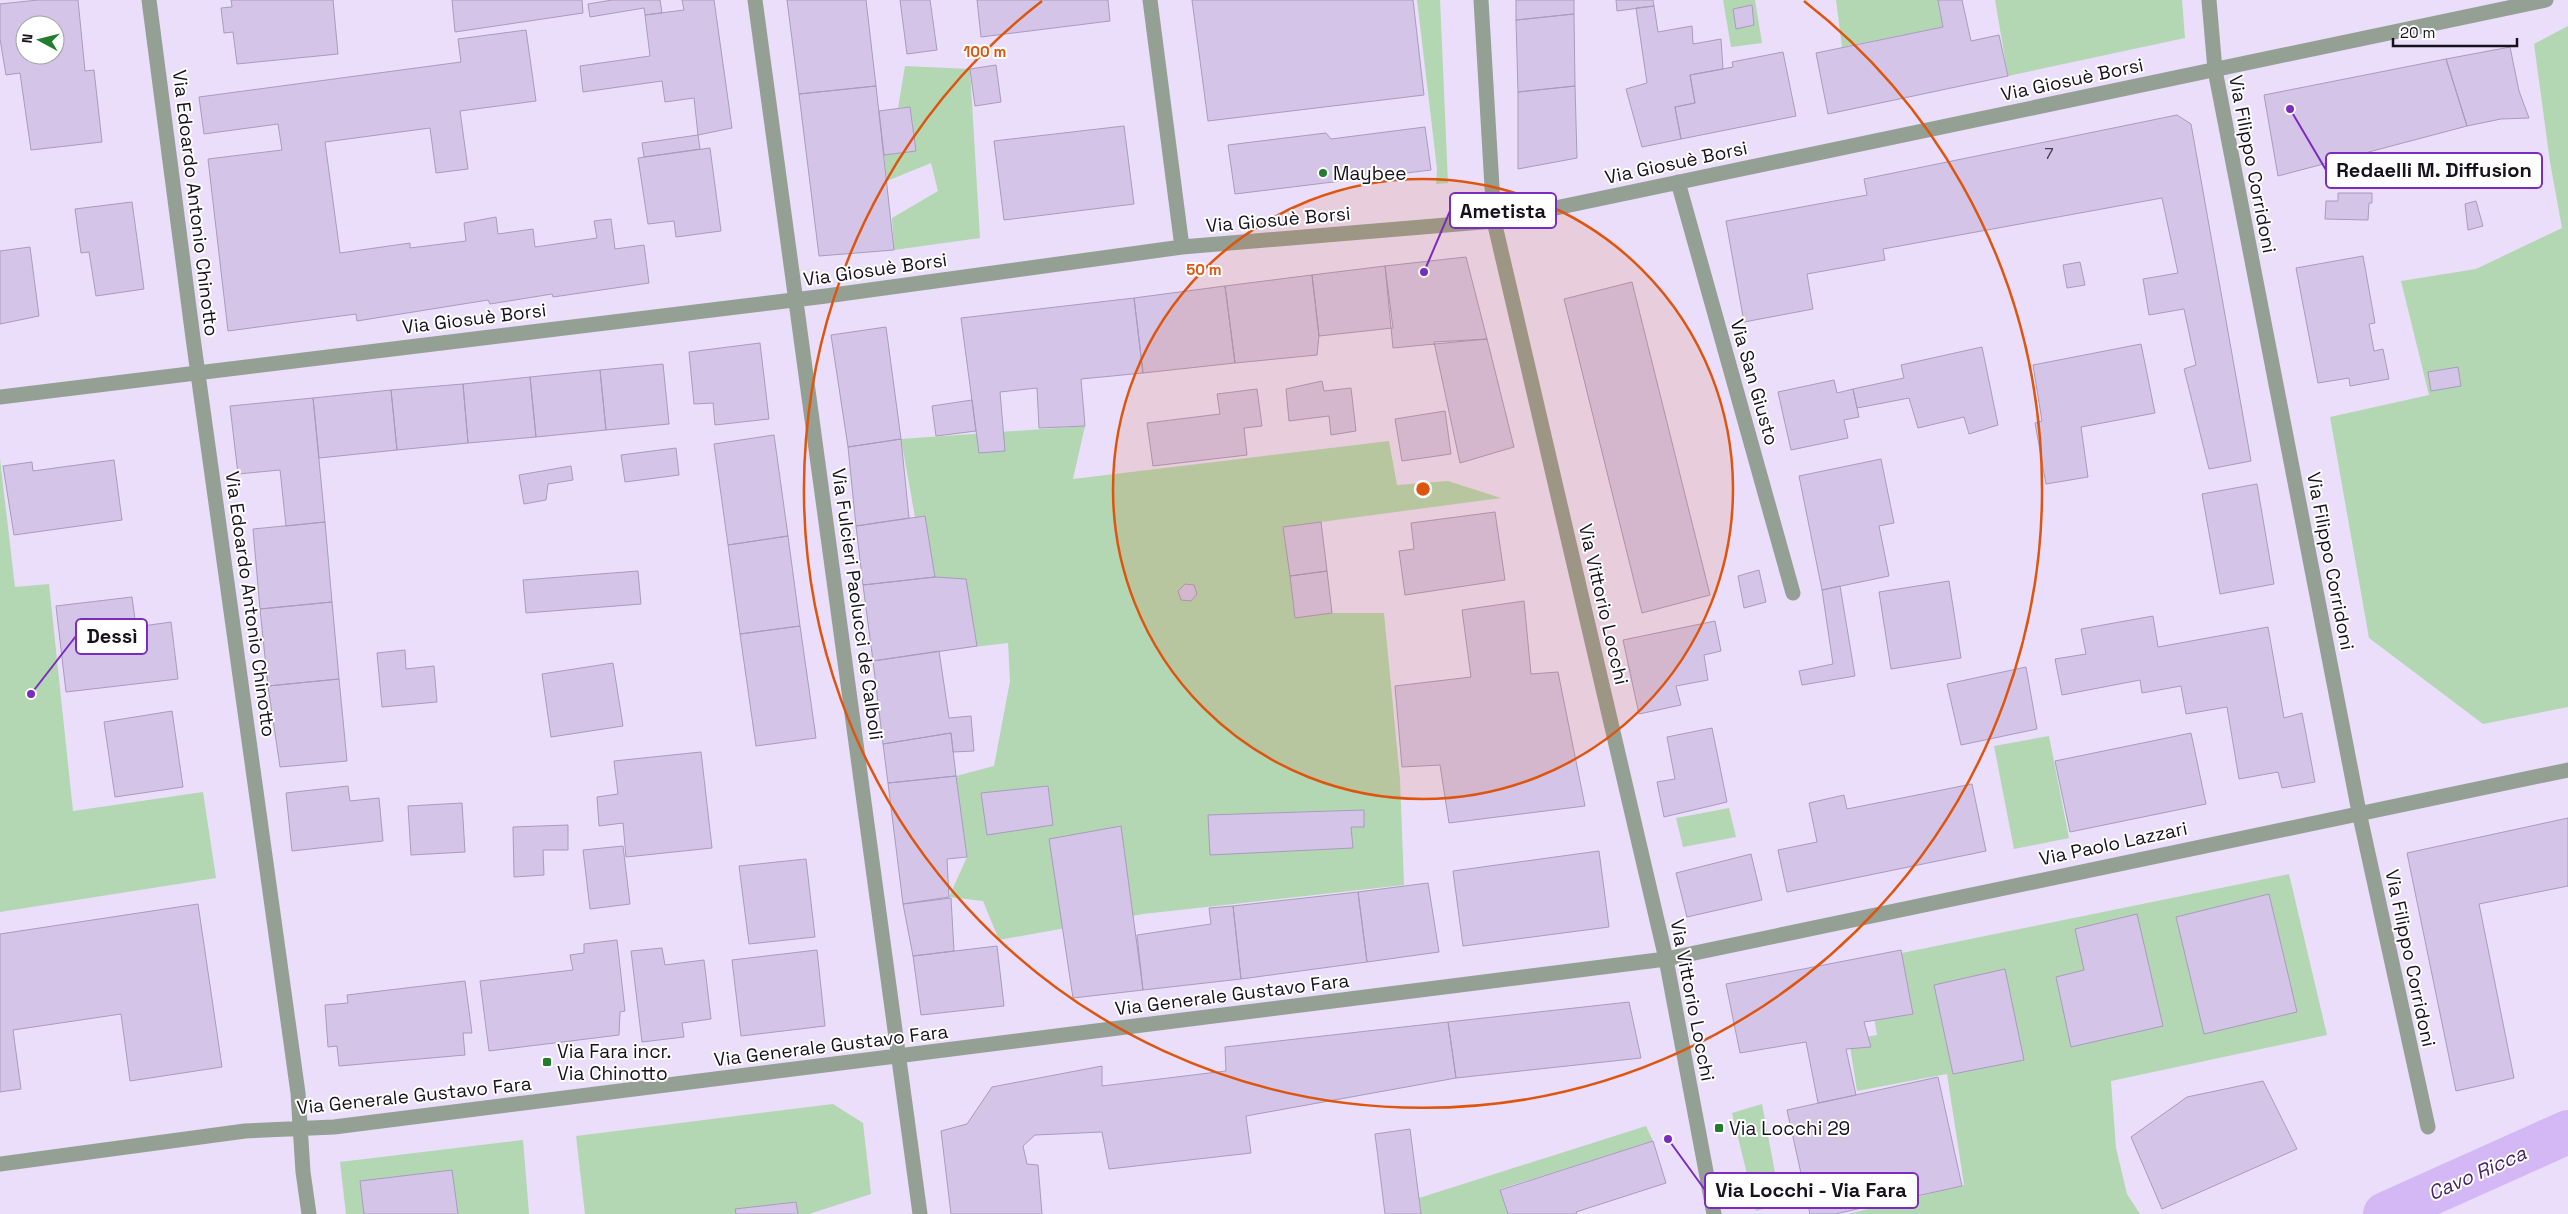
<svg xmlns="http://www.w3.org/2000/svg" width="2568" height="1214" viewBox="0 0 2568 1214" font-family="'Space Grotesk',sans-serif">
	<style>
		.green { fill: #b3d7b3 }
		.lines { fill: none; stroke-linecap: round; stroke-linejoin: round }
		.canal { stroke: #d4b8f6; stroke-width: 44 }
		.building { fill: #d4c5e8; stroke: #a99bbc; fill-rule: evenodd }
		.street { stroke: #94a094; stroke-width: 15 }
		.ring { fill: none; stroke: #de550d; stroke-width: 2.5 }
		.poi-dot { fill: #207e2e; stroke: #fff; stroke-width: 2 }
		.labels { text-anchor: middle; stroke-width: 4; stroke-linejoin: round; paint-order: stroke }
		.number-label { font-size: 16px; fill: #463e4f }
		.street-label { font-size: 19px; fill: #16111c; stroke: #fff }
		.poi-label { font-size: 19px; fill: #16111c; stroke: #fff; text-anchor: start }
		.water-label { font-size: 20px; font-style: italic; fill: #48236a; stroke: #fff }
		.centre { fill: #de550d; stroke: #fff; stroke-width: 2.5 }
		.ring-label { font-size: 15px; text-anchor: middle; font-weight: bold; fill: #de550d; stroke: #fff; stroke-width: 4; stroke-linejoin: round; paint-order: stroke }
		.leader { fill: none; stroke: #7b2cbf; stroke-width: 2 }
		.callout-dot { fill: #7b2cbf; stroke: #fff; stroke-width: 2 }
		.callout { fill: #fff; stroke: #7b2cbf; stroke-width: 2 }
		.callout-label { font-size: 20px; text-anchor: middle; font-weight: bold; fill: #16111c }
	</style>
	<rect width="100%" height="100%" fill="#eadefa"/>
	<path class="green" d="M1417 0H1440L1448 183 1436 184 1437 169Z
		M1723 0H1755L1762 43 1731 47Z
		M1836 0H1938L1943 27 1842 47Z
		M1995 0H2182L2185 38 2008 76Z
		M2568 26V707L2483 724 2369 638 2330 417 2429 395 2401 281 2476 269 2562 228 2550 162 2534 44Z
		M905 66 970 69 980 238 894 250 892 218 938 191 931 163 887 181 884 155 916 151 910 107 898 108Z
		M1085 426 1073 479 1389 441 1397 485 1448 481 1501 498 1321 522 1332 613H1384L1400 779 1404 885 1143 914 999 940 983 901 949 897 967 857 956 776 994 766 1010 681 1008 643 939 651 901 439Z
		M0 459 15 587 49 584 73 811 203 792 216 878 0 912Z
		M2049 736 2069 838 2014 849 1994 746Z
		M1729 808 1736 837 1683 847 1676 818Z
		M2289 874 2327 1035 2111 1081 2116 1148 2127 1194 2140 1214H1848L1964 1185 1947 1074 1857 1091 1849 1040 1877 1035 1872 1007 1897 954Z
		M833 1104 863 1123 871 1194 809 1214H585L576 1136Z
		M1762 1104 1781 1204 1756 1211 1732 1113Z
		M1646 1126 1653 1141 1500 1189 1508 1214H1421L1419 1198Z
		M523 1140 529 1214H346L340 1162Z"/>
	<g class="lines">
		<path class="canal" d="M2385 1214 2568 1132"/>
	</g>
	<path class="building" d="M38 0H78L85 71 94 70 102 142 31 150 20 73 6 75 0 39V4ZM25 25H55V55H25Z
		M231 0H333L338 54 237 64 233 32 224 33 221 8 232 7Z
		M452 0H582L583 13 455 32Z
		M612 0H660L662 13 645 15 644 8 590 17 588 4Z
		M682 0H714L732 128 698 135 694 98 665 102 662 81 583 92 580 66 650 56 645 15 684 10Z
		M787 0H866L876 86 799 94Z
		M900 0H930L937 50 907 54Z
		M977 0H1108L1110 21 981 37Z
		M1192 0H1413L1424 95 1208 121Z
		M1516 0H1574V14L1516 20Z
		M1616 0H1653L1654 6 1617 11Z
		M1938 0H1962L1971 41 1999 35 2008 76 1828 114 1816 53 1943 27Z
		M1752 5 1754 25 1736 29 1733 9Z
		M1654 6 1658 32 1692 26 1693 44 1721 39 1723 69 1690 75 1695 103 1675 107 1681 139 1642 147 1626 89 1647 83 1636 8Z
		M1574 14 1575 86 1518 92 1516 20Z
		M526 30 536 101 460 111 468 169 436 173 430 128 325 142 340 253 410 243V248L466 241 464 223 496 217 498 234 533 229 535 247 597 238 594 221 611 219 615 249 644 245 649 283 553 297 552 294 490 304 488 300 357 321 356 314 228 331 208 159 282 150 278 124 204 134 199 97 461 62 458 39Z
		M2510 47 2519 91 2529 118 2501 119 2467 126 2446 59Z
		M1783 52 1796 116 1681 139 1675 107 1695 103 1690 75 1733 67 1732 62Z
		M2446 59 2467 126 2278 176 2264 95Z
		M996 65 1001 102 975 106 970 69Z
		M876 86 894 250 819 256 799 94Z
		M1575 86 1577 158 1518 169V92Z
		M910 107 916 151 884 155 879 111Z
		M2177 115 2191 124 2251 461 2209 469 2184 369 2196 365 2184 309 2149 315 2143 279 2178 273 2162 198 1883 249 1885 260 1807 274 1813 309 1744 322 1726 221 1867 195 1864 179Z
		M1124 126 1134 204 1004 220 994 141Z
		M1425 127 1431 170 1235 194 1228 145 1326 133 1331 139Z
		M698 135 700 149 644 157 642 143Z
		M710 148 721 231 676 237 674 221 648 224 638 158Z
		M2338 193H2372V203H2369L2368 220 2325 219 2326 201H2338Z
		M2476 201 2483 226 2468 230 2465 204Z
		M132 202 144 289 96 296 89 252 81 253 75 209Z
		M30 247 39 316 0 324V251Z
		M2363 256 2375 323 2369 324 2374 351 2383 349 2389 379 2350 386 2349 378 2318 383 2296 268Z
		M1466 257 1487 339 1393 348 1385 266Z
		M2080 262 2085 285 2067 288 2063 265Z
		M1385 266 1393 328 1319 336 1312 275Z
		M1312 275 1319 336 1317 355 1235 363 1225 286Z
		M1632 282 1710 595 1642 613 1564 299Z
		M1225 286 1235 363 1143 373 1134 298Z
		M1134 298 1143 373 1081 379 1085 426 1039 428 1037 388 1000 392 1005 451 979 453 961 318Z
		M886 327 901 439 848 447 831 335Z
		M1487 339 1514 447 1460 463 1434 342Z
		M760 343 769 419 715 425 713 403 694 404 689 352Z
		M2141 344 2155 413 2081 427 2088 477 2046 484 2035 423 2042 421 2033 365Z
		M1982 347 1998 425 1969 434 1964 417 1918 428 1909 398 1857 408 1853 389 1904 378 1901 365Z
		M663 364 669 424 606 430 600 370Z
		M2458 367 2461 386 2431 391 2428 372Z
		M600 370 606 430 536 437 530 377Z
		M530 377 536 437 468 443 463 384Z
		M1834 380 1837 393 1853 389 1859 417 1844 420 1848 438 1791 450 1778 392Z
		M1322 381 1324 391 1351 388 1356 431 1331 435 1329 416 1289 421 1286 389Z
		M463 384 468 443 397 450 391 390Z
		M1257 389 1262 426 1244 428 1247 455 1153 466 1147 423 1220 414 1217 394Z
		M391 390 397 450 319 458 313 398Z
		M313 398 325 522 286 526 280 470 238 474 230 406Z
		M972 400 976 431 936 436 932 406Z
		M1445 411 1451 454 1402 461 1395 419Z
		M774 435 788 536 728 545 714 444Z
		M901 439 909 518 856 526 848 447Z
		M676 448 679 475 625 482 621 455Z
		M1881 459 1894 523 1879 526 1889 576 1822 590 1799 476Z
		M114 460 122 520 14 535 3 466 32 462 33 471Z
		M571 466 573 480 548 484 546 500 524 504 519 475Z
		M2257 484 2274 584 2220 594 2202 494Z
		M1495 512 1505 580 1405 595 1399 551 1414 549 1411 523Z
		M925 516 935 577 863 585 856 526Z
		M325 522 332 602 260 609 253 529Z
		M1321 522 1327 571 1290 576 1283 527Z
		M788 536 800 626 740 634 728 545Z
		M1759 570 1766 602 1744 608 1738 576Z
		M638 571 641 604 526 613 523 580Z
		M1327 571 1332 613 1295 618 1290 576Z
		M935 577 966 579 977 646 873 661 863 585Z
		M1949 581 1961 658 1891 669 1879 592Z
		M1185 584 1194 585 1197 594 1191 601 1181 600 1178 591Z
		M1840 586 1855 676 1802 685 1799 671 1833 664 1822 590Z
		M132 597 136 627 171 622 178 679 66 692 56 606Z
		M1524 601 1531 674 1558 672 1585 806 1449 823 1440 765 1402 767 1395 686 1471 677 1462 610Z
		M332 602 339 679 268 686 260 609Z
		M2153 616 2158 647 2268 627 2284 718 2302 713 2315 782 2282 788 2278 772 2239 779 2227 707 2186 714 2181 686 2142 693 2140 680 2062 695 2055 659 2086 654 2081 629Z
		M1715 621 1721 651 1704 655 1708 680 1676 686 1681 705 1639 714 1623 640Z
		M800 626 816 738 756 746 740 634Z
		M405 650 406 669 434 666 437 702 382 707 377 653Z
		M939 651 949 718 971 716 974 751 953 752 951 733 883 744 873 661Z
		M613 663 623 726 551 737 542 674Z
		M2026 667 2037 729 1961 745 1947 684Z
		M339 679 347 761 280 767 268 686Z
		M172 711 183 787 115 797 104 722Z
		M1712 728 1727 802 1664 817 1657 782 1675 779 1667 737Z
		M951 733 956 776 888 783 883 744Z
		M2191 733 2206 804 2070 832 2055 761Z
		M701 752 712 848 626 857 623 823 599 826 597 797 618 794 614 761Z
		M956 776 967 857 947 859 949 897 903 904 888 783Z
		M1972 784 1986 851 1787 892 1778 850 1817 842 1809 803 1844 795 1847 809Z
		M348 786 350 801 379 798 383 841 292 851 286 793Z
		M1048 786 1053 825 987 835 981 793Z
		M462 803 465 852 411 855 408 806Z
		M1364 810V827H1351L1353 848 1210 855 1208 815Z
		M2568 818V886L2479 904 2514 1078 2456 1091 2407 853Z
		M568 825V850H543L544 875 514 877 513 827Z
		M1121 826 1143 990 1073 998 1049 839Z
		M623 846 630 904 590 909 583 850Z
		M1599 851 1609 927 1463 946 1453 871Z
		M1751 854 1762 900 1687 917 1676 873Z
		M806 859 815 937 749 944 739 866Z
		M1428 883 1439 952 1367 962 1358 892Z
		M1358 892 1367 962 1241 979 1233 906Z
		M2269 894 2297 1012 2204 1034 2176 917Z
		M951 898 954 951 913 956 903 904Z
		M198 904 222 1067 130 1081 121 1014 13 1030 21 1089 0 1092V934Z
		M1233 906 1241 979 1143 990 1137 935 1211 924 1209 908Z
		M2137 914 2163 1026 2071 1047 2056 977 2084 970 2075 929Z
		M617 940 625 1011 620 1012 619 1035 489 1051 480 981 573 970 570 955 584 953V944Z
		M997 946 1004 1006 921 1015 913 956Z
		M662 948 665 965 704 960 711 1019 682 1023 684 1037 642 1042 631 951Z
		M817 950 825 1026 741 1036 732 960Z
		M1901 950 1913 1014 1864 1022 1871 1047 1846 1049 1856 1095 1818 1103 1806 1042 1740 1053 1726 984Z
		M2005 969 2024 1060 1953 1074 1934 985Z
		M465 981 472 1033H463L465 1055 339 1066 337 1046 328 1047 325 1005 348 1003 347 995Z
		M1629 1002 1641 1058 1456 1078 1448 1022Z
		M1448 1022 1456 1078 1246 1116 1251 1153 1109 1169 1102 1132 1035 1135 1023 1146 1027 1164 1038 1165 1042 1214H951L941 1131 967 1124 992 1087 1102 1066V1086L1226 1071 1225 1047Z
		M1938 1077 1962 1186 1835 1214H1810L1787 1110Z
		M2263 1081 2297 1149 2162 1209 2131 1137 2187 1097Z
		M1410 1129 1421 1214H1385L1375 1134Z
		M1653 1141 1666 1183 1576 1212 1577 1214H1508L1500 1190Z
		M452 1170 458 1214H364L360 1181Z
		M796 1202 798 1214H736L735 1209Z"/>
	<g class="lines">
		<path class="street" d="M149 0 193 338 298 1093 303 1172 309 1214
			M755 0 920 1214
			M1150 0 1182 247
			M1481 0 1494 221 1666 959 1714 1214
			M2209 0 2215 70 2359 812 2428 1127
			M1678 182 1793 593
			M0 397 826 296 1182 247 1494 221 2546 0
			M0 1164 245 1131 334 1127 1666 959 2568 770"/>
	</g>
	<circle cx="1423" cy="489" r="310" fill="#de550d" fill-opacity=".12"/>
	<g class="ring">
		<circle cx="1423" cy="489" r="310"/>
		<path d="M1804 1A619 619 0 1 1 1042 1"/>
	</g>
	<g class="poi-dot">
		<circle cx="1323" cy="173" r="5"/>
		<rect x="542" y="1057" width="10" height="10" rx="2.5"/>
		<rect x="1714" y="1123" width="10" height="10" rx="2.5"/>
	</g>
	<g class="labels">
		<g class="number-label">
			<text x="2049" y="159">7</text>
		</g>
		<g class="street-label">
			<text transform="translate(2072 79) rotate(-12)" y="7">Via Giosuè Borsi</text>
			<text transform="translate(1676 162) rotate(-12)" y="7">Via Giosuè Borsi</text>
			<text transform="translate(2253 164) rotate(79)" y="7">Via Filippo Corridoni</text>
			<text transform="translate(196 203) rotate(83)" y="7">Via Edoardo Antonio Chinotto</text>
			<text transform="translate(1278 219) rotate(-5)" y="7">Via Giosuè Borsi</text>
			<text transform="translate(875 269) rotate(-8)" y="7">Via Giosuè Borsi</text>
			<text transform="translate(474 318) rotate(-7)" y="7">Via Giosuè Borsi</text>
			<text transform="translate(1755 382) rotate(74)" y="7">Via San Giusto</text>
			<text transform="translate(2331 561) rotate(79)" y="7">Via Filippo Corridoni</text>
			<text transform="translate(251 604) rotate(82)" y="7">Via Edoardo Antonio Chinotto</text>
			<text transform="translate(858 604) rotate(82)" y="7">Via Fulcieri Paolucci de Calboli</text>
			<text transform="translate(1604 604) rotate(77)" y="7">Via Vittorio Locchi</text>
			<text transform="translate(2113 843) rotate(-12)" y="7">Via Paolo Lazzari</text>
			<text transform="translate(2411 958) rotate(78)" y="7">Via Filippo Corridoni</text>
			<text transform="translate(1232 994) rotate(-7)" y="7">Via Generale Gustavo Fara</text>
			<text transform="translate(1693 1000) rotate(79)" y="7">Via Vittorio Locchi</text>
			<text transform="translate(831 1045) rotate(-7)" y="7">Via Generale Gustavo Fara</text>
			<text transform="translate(414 1095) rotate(-6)" y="7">Via Generale Gustavo Fara</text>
		</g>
		<g class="poi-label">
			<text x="1333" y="180">Maybee</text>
			<text x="557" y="1058">Via Fara incr.<tspan x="557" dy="22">Via Chinotto</tspan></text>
			<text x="1729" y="1135">Via Locchi 29</text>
		</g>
		<g class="water-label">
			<text transform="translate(2477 1173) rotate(-24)" y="7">Cavo Ricca</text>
		</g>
	</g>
	<circle cx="1423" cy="489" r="8" class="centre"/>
	<g class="ring-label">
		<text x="985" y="57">100 m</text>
		<text x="1204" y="275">50 m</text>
	</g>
	<path class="leader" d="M2290 109L2326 170M1424 272L1450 211M31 694L76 636M1668 1139L1705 1190"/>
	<g class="callout-dot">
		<circle cx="2290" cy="109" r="5"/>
		<circle cx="1424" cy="272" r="5"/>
		<circle cx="31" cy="694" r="5"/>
		<circle cx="1668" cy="1139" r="5"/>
	</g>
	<g class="callout">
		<rect x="2326" y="153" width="216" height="35" rx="5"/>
		<rect x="1450" y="193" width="106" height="35" rx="5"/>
		<rect x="76" y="619" width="71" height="35" rx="5"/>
		<rect x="1705" y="1173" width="213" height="35" rx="5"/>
	</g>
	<g class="callout-label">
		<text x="2434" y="177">Redaelli M. Diffusion</text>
		<text x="1503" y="218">Ametista</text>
		<text x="112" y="643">Dessì</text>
		<text x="1811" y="1197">Via Locchi - Via Fara</text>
	</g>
	<g transform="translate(40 40) rotate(277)"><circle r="24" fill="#ffffff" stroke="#a2a0a4"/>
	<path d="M0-4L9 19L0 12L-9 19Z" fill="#207e2e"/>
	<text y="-8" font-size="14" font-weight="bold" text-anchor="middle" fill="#16111c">N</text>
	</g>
	<path d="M2393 38v8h124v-8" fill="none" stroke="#16111c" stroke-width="2.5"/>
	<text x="2400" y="38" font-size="15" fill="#16111c" stroke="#ffffff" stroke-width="4" paint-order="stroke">20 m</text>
</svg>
